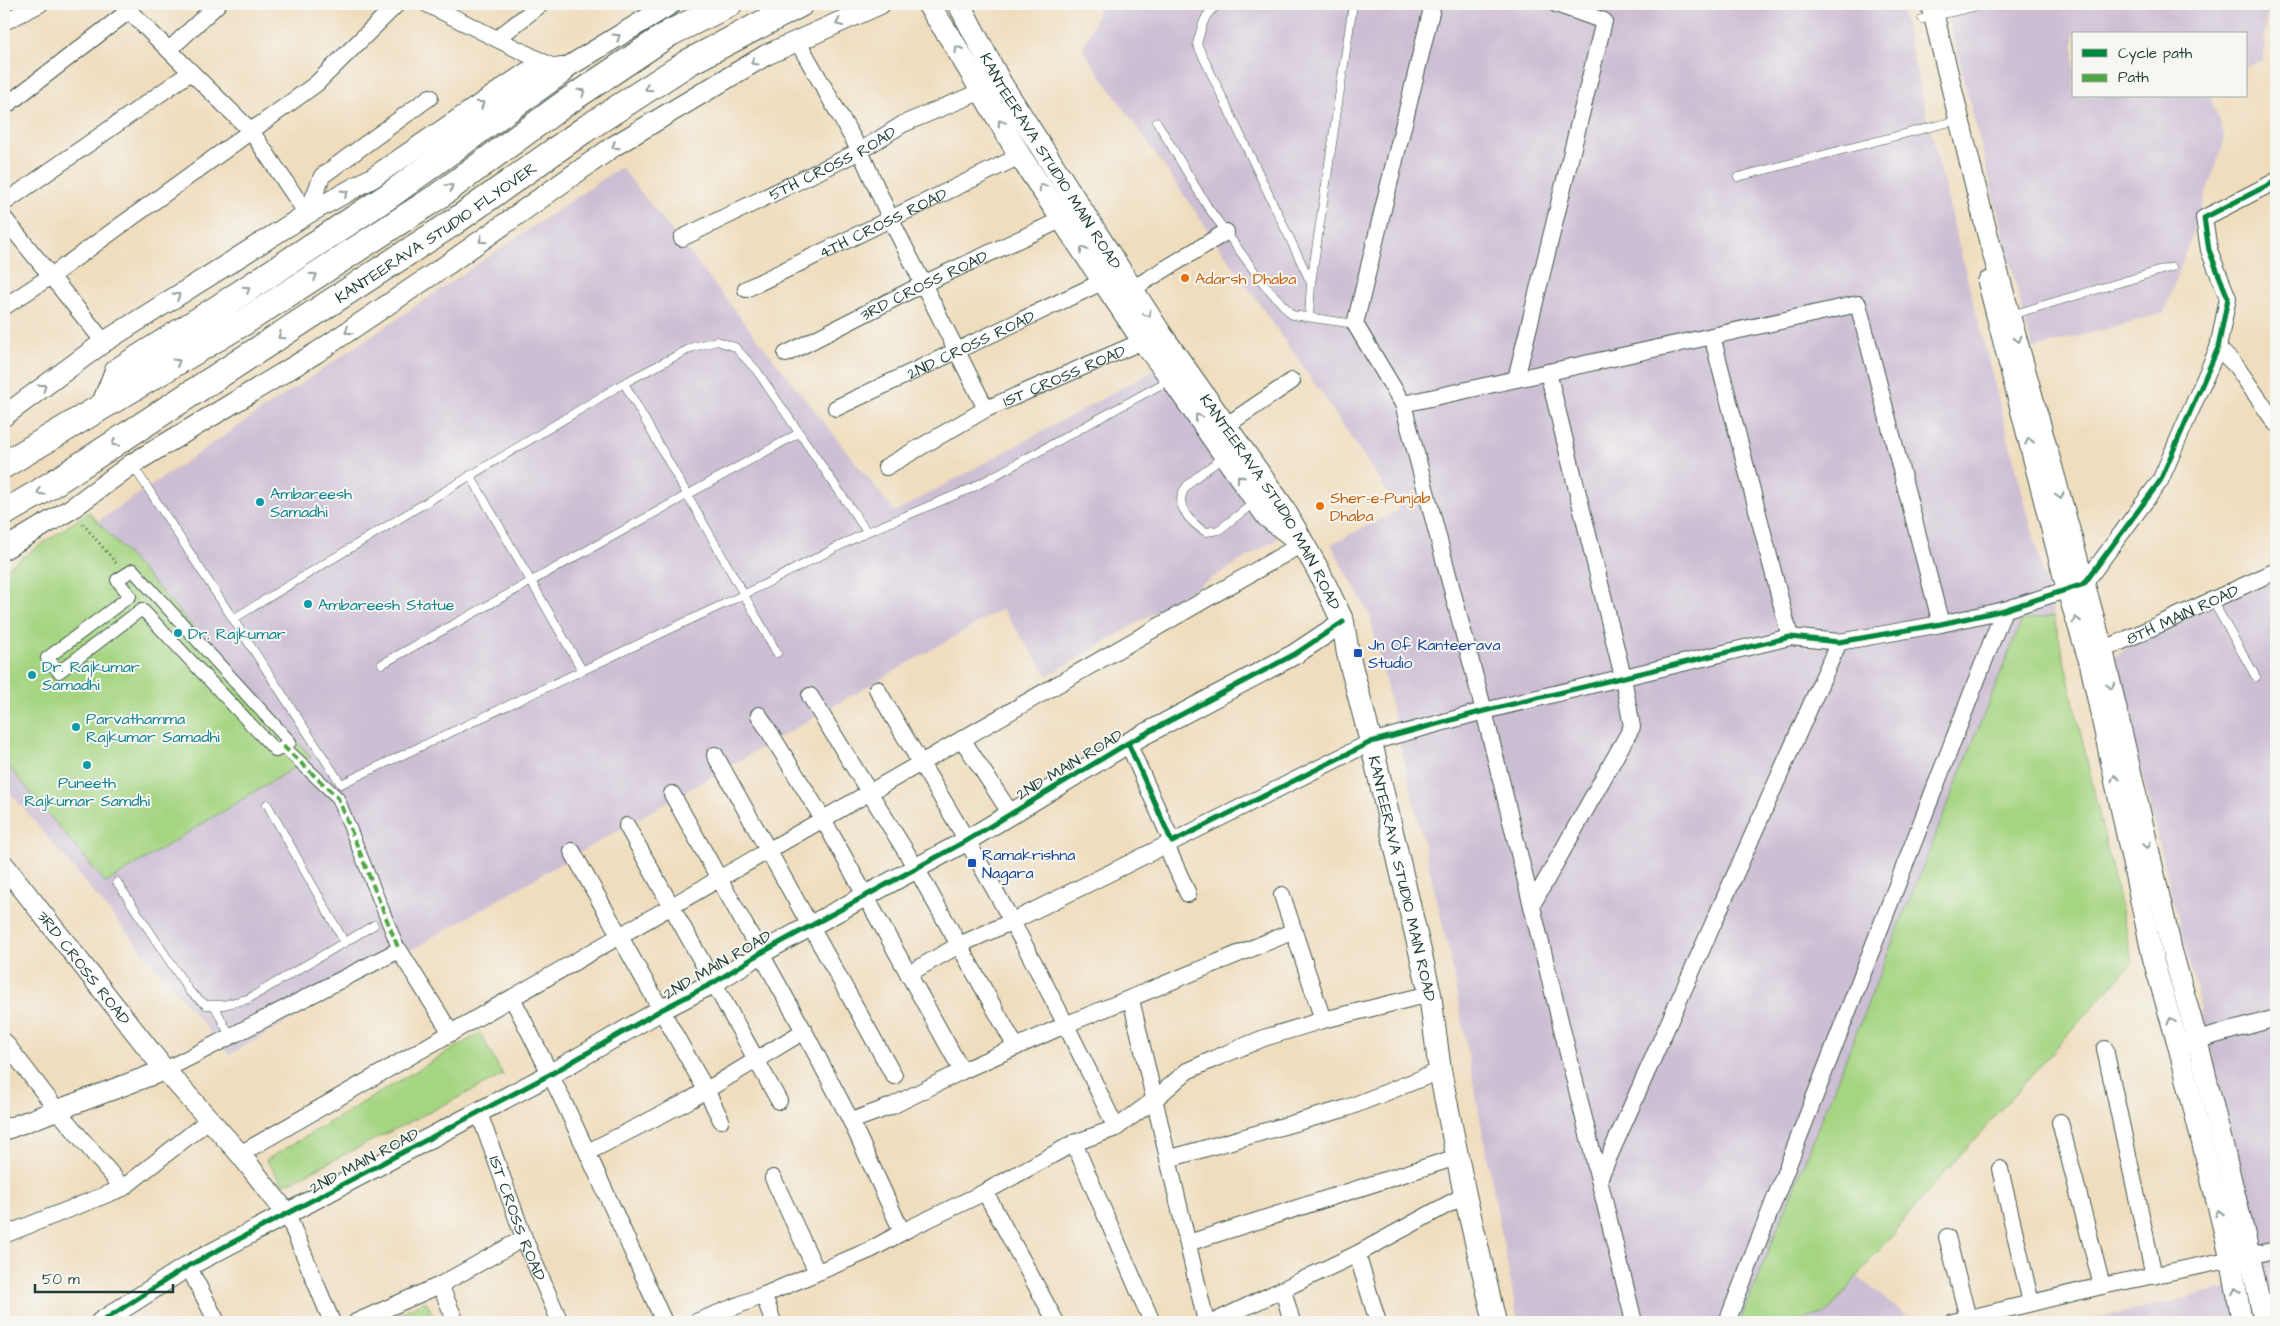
<svg xmlns="http://www.w3.org/2000/svg" width="2280" height="1326" viewBox="0 0 2280 1326" font-family="'Architects Daughter',sans-serif">
	<style>
		.industrial { fill: #ccbed3 }
		.green { fill: #a6d582; stroke: #62895b }
		.lines { fill: none; stroke-linecap: round; stroke-linejoin: round }
		.service-casing { stroke: #3e5549; stroke-width: 9 }
		.pedestrian-casing { stroke: #3e5549; stroke-width: 14 }
		.minor-casing { stroke: #3e5549; stroke-width: 18 }
		.tertiary-casing { stroke: #3e5549; stroke-width: 22 }
		.secondary-casing { stroke: #3e5549; stroke-width: 24 }
		.trunk-casing { stroke: #3e5549; stroke-width: 28 }
		.path { stroke: #3e5549; stroke-width: 3; stroke-dasharray: 1 4; stroke-linecap: butt }
		.service { stroke: #fff; stroke-width: 8 }
		.pedestrian { stroke: #fff; stroke-width: 12 }
		.minor { stroke: #fff; stroke-width: 16 }
		.tertiary { stroke: #fff; stroke-width: 20 }
		.secondary { stroke: #fff; stroke-width: 22 }
		.trunk { stroke: #fff; stroke-width: 26 }
		.quiet { stroke: #4fa644; stroke-width: 4; stroke-dasharray: 8 4; stroke-linecap: butt }
		.cycleway-casing { stroke: #f6f6f2; stroke-width: 8 }
		.cycleway { stroke: #00873e; stroke-width: 5 }
		.oneway { stroke: #8f9e9a }
		.food-dot { fill: #e8710a; stroke: #f6f6f2; stroke-width: 2 }
		.culture-dot { fill: #0f9aa8; stroke: #f6f6f2; stroke-width: 2 }
		.transit-dot { fill: #1a4fb4; stroke: #f6f6f2; stroke-width: 2 }
		.labels { text-anchor: middle; stroke-width: 4; stroke-linejoin: round; paint-order: stroke }
		.street-label { font-size: 16px; fill: #1f3d34; stroke: #f6f6f2 }
		.food-label { font-size: 16px; fill: #c56008; stroke: #f6f6f2; text-anchor: start }
		.culture-label { font-size: 16px; fill: #0d838f; stroke: #f6f6f2; text-anchor: start }
		.transit-label { font-size: 16px; fill: #164399; stroke: #f6f6f2; text-anchor: start }
	</style>
	<rect width="100%" height="100%" fill="#f6f6f2"/>
	<filter id="ink" filterUnits="userSpaceOnUse"><feTurbulence type="fractalNoise" baseFrequency=".02" numOctaves="2"/><feDisplacementMap in="SourceGraphic" scale="10" xChannelSelector="R" yChannelSelector="G"/><feConvolveMatrix kernelMatrix="1 2 1 2 8 2 1 2 1" color-interpolation-filters="sRGB"/></filter>
	<filter id="wash" filterUnits="userSpaceOnUse"><feTurbulence type="fractalNoise" baseFrequency=".0096" numOctaves="4" result="noise"/><feDisplacementMap in="SourceGraphic" scale="20" xChannelSelector="R" yChannelSelector="G"/><feGaussianBlur stdDeviation="1.12" result="paint"/><feColorMatrix in="noise" values="0 0 0 0 0 0 0 0 0 0 0 0 0 0 0 0 0 1.4 0 .05"/><feComposite in="paint" operator="in"/></filter>
	<g filter="url(#wash)">
		<rect width="100%" height="100%" fill="#f0ddbe"/>
		<path class="industrial" d="M1101 4H1900L1957 238 2054 616 2022 620 1740 1322H1518L1449 952 1370 616 1331 544 1399 510 1324 397 1083 50Z
			M1945 4H2274L2266 18 2264 60 2246 67V34H2074V96H2210L2225 139 2164 313 2032 349Z
			M621 167 895 512 1162 366 1279 538 1048 676 1002 609 229 1055 4 785V585Z
			M2276 579V1322H2083L2268 1279 2113 658 2140 639Z
			M1858 1277 1913 1322H1793L1827 1313Z"/>
		<path class="green" d="M89 512 311 757 106 883 4 761V570Z
			M2054 616 2133 962 1930 1189 1827 1313 1793 1322H1740L2022 620Z
			M480 1033 503 1075 284 1185 266 1160Z
			M426 1301 436 1322H380Z"/>
	</g>
	<g filter="url(#ink)">
		<g class="lines">
			<defs>
				<path id="service" d="M1224 4C1204 8 1202 27 1197 44L1311 283 1353 4
					M1922 19 1986 4
					M1157 122 1207 206 1263 283 1292 315 1355 324
					M1738 177 1958 120
					M2011 315 2172 267
					M1309 317 1311 283
					M624 383 777 653
					M1223 457C1213 466 1194 477 1186 487 1172 505 1192 524 1206 532L1219 530 1255 502
					M132 464 233 619 624 383 693 347 717 341 735 347 757 371 867 532
					M470 475 582 670
					M2212 600 2256 677
					M233 619 341 784 745 594 867 532 972 488 1171 379
					M382 664 799 433
					M267 804 345 943
					M117 882 190 992 206 1005H223L248 999 374 925
					M214 1005 230 1036"/>
				<path id="pedestrian" d="M133 570 290 742 276 751 142 609 59 672 47 658 130 596 117 580Z
					M283 746 338 798 399 950"/>
				<g id="minor">
					<path d="M122 4 251 131 307 214"/>
					<path d="M427 4 561 71"/>
					<path d="M1433 4 1355 324 1403 404 1484 711 1634 1322"/>
					<path d="M4 22 40 4"/>
					<path d="M498 38 541 4"/>
					<path d="M798 42 860 151 891 220 986 409 886 467"/>
					<path d="M169 50 218 4"/>
					<path d="M4 107 130 10"/>
					<path d="M4 203 191 72"/>
					<path d="M307 214 322 176 430 97"/>
					<path d="M4 218 104 342"/>
					<path id="s1" d="M682 238 860 151 903 124 982 91"/>
					<path id="s2" d="M746 289 1020 156"/>
					<path d="M1132 289 1226 232"/>
					<path d="M4 307 51 276 316 84 397 4"/>
					<path d="M1712 336 1790 637"/>
					<path d="M2218 348 2236 366 2276 424"/>
					<path id="s3" d="M786 354 923 284 1063 219"/>
					<path d="M1516 379 1604 21 1556 4"/>
					<path d="M1403 404 1858 304 1941 624"/>
					<path id="s4" d="M836 408 1104 281"/>
					<path id="s5" d="M986 409 1143 341"/>
					<path d="M1227 425 1292 381"/>
					<path id="s6" d="M2092 655 2276 571"/>
					<path d="M877 689C906 740 937 789 966 839 1020 933 1070 1030 1116 1128"/>
					<path d="M810 696 916 868 1016 1047"/>
					<path d="M759 715 823 819 962 1071"/>
					<path d="M962 739 1011 814"/>
					<path d="M1128 743 1172 842 1371 742 1484 711 1790 637 1839 642 1941 624 2004 610 2084 584 2160 481 2218 348 2228 298 2209 250 2204 218 2276 181"/>
					<path d="M715 755 894 1076"/>
					<path d="M672 794 804 1031 851 1121 902 1232"/>
					<path d="M627 826 779 1101"/>
					<path d="M1166 845 1188 894"/>
					<path d="M572 851 706 1090 721 1120"/>
					<path d="M1282 895 1323 1020"/>
					<path d="M1532 905 1632 727 1623 677 1548 372"/>
					<path d="M908 974 959 945 1011 922 1172 842"/>
					<path d="M512 998C567 1104 615 1213 664 1322"/>
					<path d="M1131 999 1206 1322"/>
					<path d="M4 1041 58 1111 123 1188 210 1119"/>
					<path d="M2187 1043 2276 1018"/>
					<path d="M2105 1049 2154 1276"/>
					<path d="M165 1070 399 950 451 1033"/>
					<path id="s7" d="M479 1113 524 1238 560 1322"/>
					<path d="M851 1121 892 1106 962 1071 1065 1025 1294 931"/>
					<path d="M2060 1122 2102 1286"/>
					<path d="M1074 1143 1152 1322"/>
					<path d="M588 1152 690 1100 804 1031"/>
					<path d="M240 1154 1302 544"/>
					<path d="M1168 1159 1347 1108 1440 1071"/>
					<path d="M2000 1169 2031 1303"/>
					<path d="M773 1178 817 1272"/>
					<path d="M1599 1179 1839 642"/>
					<path d="M985 1192 1056 1322"/>
					<path d="M287 1214 332 1322"/>
					<path d="M4 1235 123 1188"/>
					<path d="M1947 1237 1968 1318"/>
					<path d="M1188 1243 1457 1157"/>
					<path d="M1357 1254 1378 1322"/>
					<path d="M188 1266 217 1322"/>
					<path d="M440 1285 456 1322"/>
					<path d="M1283 1290 1292 1322"/>
					<path d="M764 1295 773 1322"/>
					<path d="M356 1322 440 1285 524 1238"/>
					<path d="M696 1322 764 1295 870 1250 908 1229 985 1192 1074 1143 1116 1128 1154 1100 1187 1071 1223 1055 1264 1038 1323 1020 1430 994"/>
					<path d="M1214 1322 1357 1254 1465 1195"/>
					<path d="M1727 1322 2004 610"/>
					<path d="M1953 1322 2102 1286 2276 1250"/>
				</g>
				<g id="tertiary">
					<path d="M1931 4 1986 229 2103 650 2172 951 2197 1039 2250 1256 2264 1322"/>
					<path d="M1988 282 2067 590 2090 664 2153 959 2178 1045 2231 1260 2242 1322"/>
					<path d="M4 416 104 342 307 214 372 178 528 72 561 71 671 4"/>
					<path d="M4 549 71 509 132 464 316 353 448 264 614 146 766 55 880 4"/>
					<path id="s8" d="M4 865 165 1070"/>
					<path d="M4 1130 165 1070 240 1154 287 1214"/>
					<path d="M101 1322 188 1266 551 1074 661 1010 713 983 761 953 966 841 1128 743 1295 654 1343 622"/>
				</g>
				<g id="secondary">
					<path d="M928 4 953 42 1020 156 1143 341 1172 379 1267 516 1294 537"/>
					<path id="s9" d="M959 4 1001 84 1121 272 1160 333 1282 506 1318 570 1343 622 1348 654 1371 742 1430 994 1440 1071 1465 1195 1495 1322"/>
				</g>
				<g id="trunk">
					<path d="M105 404 118 371 215 310 390 195 561 71"/>
					<path d="M4 465 244 322 437 197 564 104 670 33 729 4"/>
					<path id="s10" d="M4 513 40 492 454 222 584 130 689 62 800 4"/>
				</g>
			</defs>
			<use href="#service" class="service-casing"/>
			<use href="#pedestrian" class="pedestrian-casing"/>
			<use href="#minor" class="minor-casing"/>
			<use href="#tertiary" class="tertiary-casing"/>
			<use href="#secondary" class="secondary-casing"/>
			<use href="#trunk" class="trunk-casing"/>
			<path class="path" d="M83 524 116 563"/>
			<use href="#service" class="service"/>
			<use href="#pedestrian" class="pedestrian"/>
			<use href="#minor" class="minor"/>
			<use href="#tertiary" class="tertiary"/>
			<use href="#secondary" class="secondary"/>
			<use href="#trunk" class="trunk"/>
			<path class="quiet" d="M283 746 338 798 399 950"/>
			<defs>
				<path id="cycleway" d="M1128 743 1172 842 1371 742 1484 711 1790 637 1839 642 1941 624 2004 610 2084 584 2160 481 2218 348 2228 298 2209 250 2204 218 2276 181
					M101 1322 188 1266 551 1074 661 1010 713 983 761 953 966 841 1128 743 1295 654 1343 622"/>
			</defs>
			<use href="#cycleway" class="cycleway-casing"/>
			<use href="#cycleway" class="cycleway"/>
		</g>
		<defs><path id="oneway-chevron" d="M-2-3.5L2.5 0L-2 3.5" fill="none" stroke-width="1.6" stroke-linecap="round" stroke-linejoin="round" transform="scale(1.25)"/></defs>
		<g class="oneway">
			<use href="#oneway-chevron" transform="translate(839 23) rotate(155)"/>
			<use href="#oneway-chevron" transform="translate(617 37) rotate(-32)"/>
			<use href="#oneway-chevron" transform="translate(958 49) rotate(-120)"/>
			<use href="#oneway-chevron" transform="translate(754 62) rotate(149)"/>
			<use href="#oneway-chevron" transform="translate(648 88) rotate(147)"/>
			<use href="#oneway-chevron" transform="translate(582 92) rotate(-34)"/>
			<use href="#oneway-chevron" transform="translate(481 104) rotate(-34)"/>
			<use href="#oneway-chevron" transform="translate(1001 123) rotate(-121)"/>
			<use href="#oneway-chevron" transform="translate(615 146) rotate(147)"/>
			<use href="#oneway-chevron" transform="translate(450 187) rotate(-36)"/>
			<use href="#oneway-chevron" transform="translate(1042 187) rotate(-124)"/>
			<use href="#oneway-chevron" transform="translate(345 193) rotate(-30)"/>
			<use href="#oneway-chevron" transform="translate(482 240) rotate(145)"/>
			<use href="#oneway-chevron" transform="translate(1083 250) rotate(-123)"/>
			<use href="#oneway-chevron" transform="translate(314 276) rotate(-33)"/>
			<use href="#oneway-chevron" transform="translate(247 289) rotate(-33)"/>
			<use href="#oneway-chevron" transform="translate(177 296) rotate(-32)"/>
			<use href="#oneway-chevron" transform="translate(1148 314) rotate(57)"/>
			<use href="#oneway-chevron" transform="translate(348 331) rotate(146)"/>
			<use href="#oneway-chevron" transform="translate(281 336) rotate(147)"/>
			<use href="#oneway-chevron" transform="translate(2018 339) rotate(75)"/>
			<use href="#oneway-chevron" transform="translate(177 362) rotate(-31)"/>
			<use href="#oneway-chevron" transform="translate(43 387) rotate(-37)"/>
			<use href="#oneway-chevron" transform="translate(1198 417) rotate(-124)"/>
			<use href="#oneway-chevron" transform="translate(2029 441) rotate(-104)"/>
			<use href="#oneway-chevron" transform="translate(115 443) rotate(148)"/>
			<use href="#oneway-chevron" transform="translate(1240 478) rotate(-125)"/>
			<use href="#oneway-chevron" transform="translate(40 492) rotate(148)"/>
			<use href="#oneway-chevron" transform="translate(2060 496) rotate(75)"/>
			<use href="#oneway-chevron" transform="translate(2076 620) rotate(-107)"/>
			<use href="#oneway-chevron" transform="translate(2111 686) rotate(77)"/>
			<use href="#oneway-chevron" transform="translate(2115 778) rotate(-103)"/>
			<use href="#oneway-chevron" transform="translate(2147 845) rotate(77)"/>
			<use href="#oneway-chevron" transform="translate(2171 1021) rotate(-106)"/>
			<use href="#oneway-chevron" transform="translate(2219 1213) rotate(-104)"/>
			<use href="#oneway-chevron" transform="translate(2236 1291) rotate(-100)"/>
		</g>
	</g>
	<g class="food-dot">
		<circle cx="1185" cy="278" r="5"/>
		<circle cx="1320" cy="506" r="5"/>
	</g>
	<g class="culture-dot">
		<circle cx="260" cy="502" r="5"/>
		<circle cx="308" cy="604" r="5"/>
		<circle cx="178" cy="633" r="5"/>
		<circle cx="32" cy="675" r="5"/>
		<circle cx="76" cy="727" r="5"/>
		<circle cx="87" cy="765" r="5"/>
	</g>
	<g class="transit-dot">
		<rect x="1353" y="648" width="10" height="10" rx="2.5"/>
		<rect x="967" y="858" width="10" height="10" rx="2.5"/>
	</g>
	<g class="labels">
		<g class="street-label">
			<text dy="6" stroke="none"><textPath href="#s9" startOffset="182">KANTEERAVA STUDIO MAIN ROAD</textPath></text>
			<text dy="6" stroke="none"><textPath href="#s1" startOffset="168">5TH CROSS ROAD</textPath></text>
			<text dy="6" stroke="none"><textPath href="#s2" startOffset="152">4TH CROSS ROAD</textPath></text>
			<text dy="6" stroke="none"><textPath href="#s10" startOffset="515">KANTEERAVA STUDIO FLYOVER</textPath></text>
			<text dy="6" stroke="none"><textPath href="#s3" startOffset="154">3RD CROSS ROAD</textPath></text>
			<text dy="6" stroke="none"><textPath href="#s4" startOffset="149">2ND CROSS ROAD</textPath></text>
			<text dy="6" stroke="none"><textPath href="#s5" startOffset="85">1ST CROSS ROAD</textPath></text>
			<text dy="6" stroke="none"><textPath href="#s9" startOffset="588">KANTEERAVA STUDIO MAIN ROAD</textPath></text>
			<text dy="6" stroke="none"><textPath href="#s6" startOffset="99">8TH MAIN ROAD</textPath></text>
			<text transform="translate(1069 764) rotate(-31)" y="6">2ND MAIN ROAD</text>
			<text dy="6" stroke="none"><textPath href="#s9" startOffset="992">KANTEERAVA STUDIO MAIN ROAD</textPath></text>
			<text transform="translate(717 964) rotate(-30)" y="6">2ND MAIN ROAD</text>
			<text dy="6" stroke="none"><textPath href="#s8" startOffset="130">3RD CROSS ROAD</textPath></text>
			<text transform="translate(364 1160) rotate(-28)" y="6">2ND MAIN ROAD</text>
			<text dy="6" stroke="none"><textPath href="#s7" startOffset="112">1ST CROSS ROAD</textPath></text>
		</g>
		<g class="food-label">
			<text x="1195" y="284">Adarsh Dhaba</text>
			<text x="1330" y="503">Sher-e-Punjab<tspan x="1330" dy="18">Dhaba</tspan></text>
		</g>
		<g class="culture-label">
			<text x="270" y="499">Ambareesh<tspan x="270" dy="18">Samadhi</tspan></text>
			<text x="318" y="610">Ambareesh Statue</text>
			<text x="188" y="639">Dr. Rajkumar</text>
			<text x="42" y="672">Dr. Rajkumar<tspan x="42" dy="18">Samadhi</tspan></text>
			<text x="86" y="724">Parvathamma<tspan x="86" dy="18">Rajkumar Samadhi</tspan></text>
			<text x="87" y="788" text-anchor="middle">Puneeth<tspan x="87" dy="18">Rajkumar Samdhi</tspan></text>
		</g>
		<g class="transit-label">
			<text x="1368" y="650">Jn Of Kanteerava<tspan x="1368" dy="18">Studio</tspan></text>
			<text x="982" y="860">Ramakrishna<tspan x="982" dy="18">Nagara</tspan></text>
		</g>
	</g>
	<rect width="2280" height="1326" fill="none" stroke="#f6f6f2" stroke-width="20"/>
	<rect x="2072" y="32" width="175" height="65" fill="#f6f6f2" stroke="#a0aca6"/>
	<rect x="2082" y="49" width="25" height="8" fill="#00873e" stroke="#a0aca6"/>
	<text x="2118" y="58" font-size="15" fill="#1f3d34">Cycle path</text>
	<rect x="2082" y="74" width="25" height="8" fill="#4fa644" stroke="#a0aca6"/>
	<text x="2118" y="82" font-size="15" fill="#1f3d34">Path</text>
	<path d="M35 1284v8h138v-8" fill="none" stroke="#1f3d34" stroke-width="2.5"/>
	<text x="42" y="1284" font-size="15" fill="#1f3d34" stroke="#f6f6f2" stroke-width="4" paint-order="stroke">50 m</text>
</svg>
